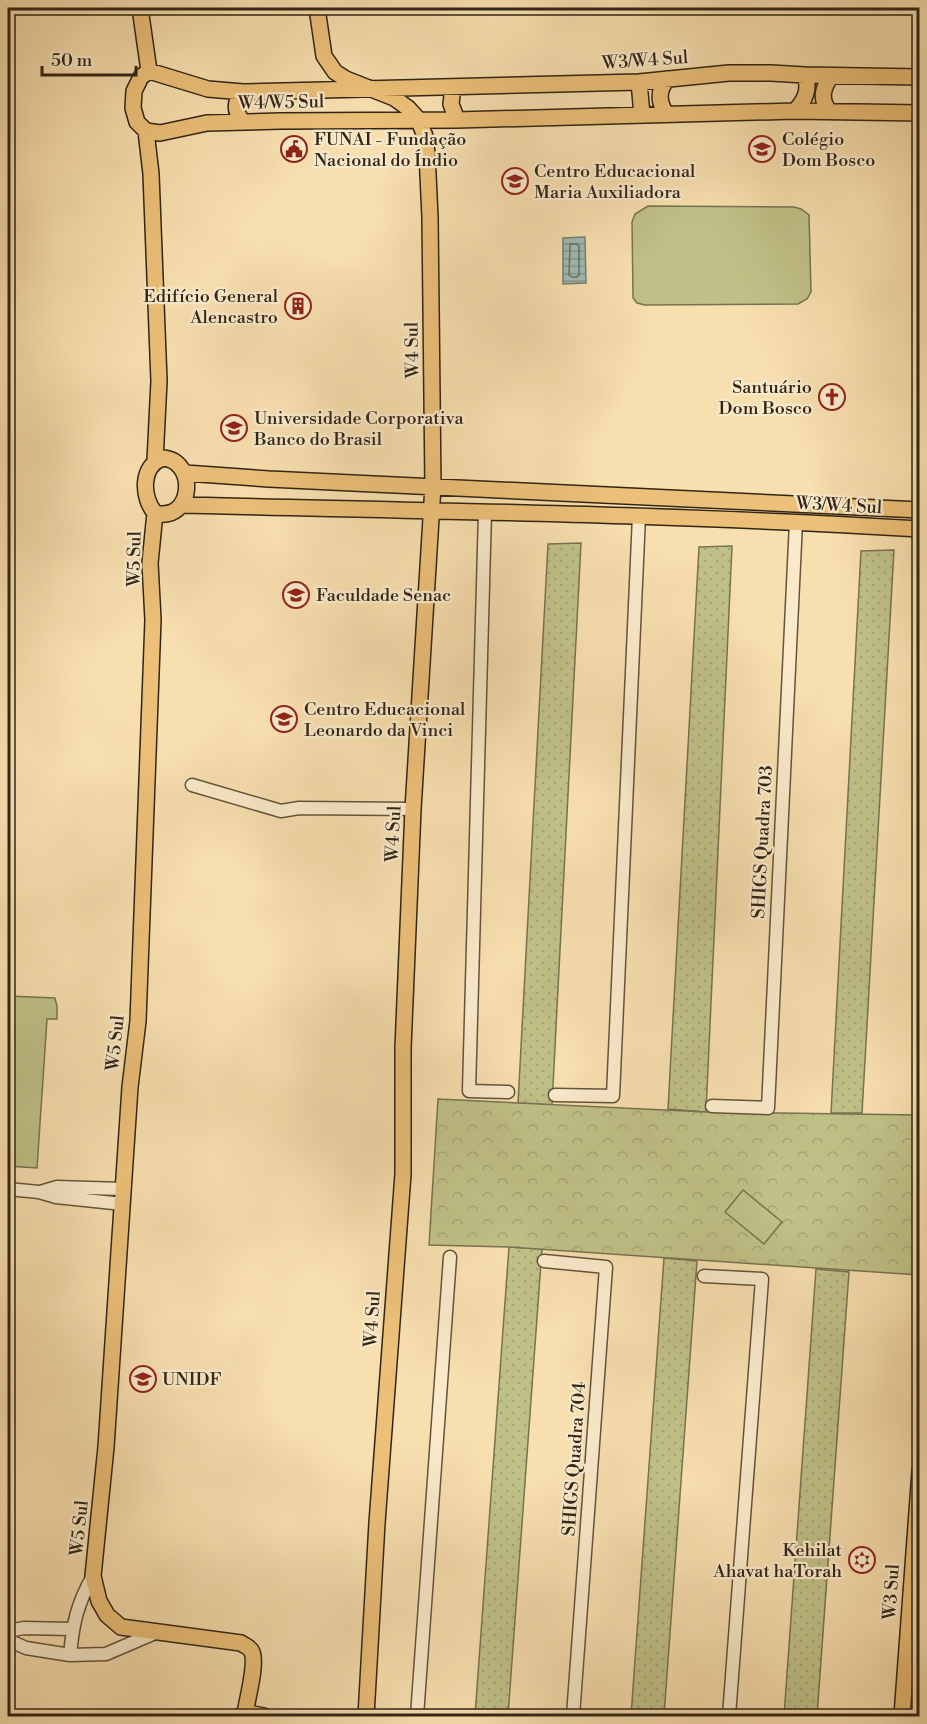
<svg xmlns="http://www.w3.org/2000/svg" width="927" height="1724" viewBox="0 0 927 1724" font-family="'Libre Bodoni',serif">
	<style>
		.grass { fill: url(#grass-dots); stroke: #78734f; stroke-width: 1.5 }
		.park { fill: url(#park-crowns); stroke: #78734f; stroke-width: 1.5 }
		.pitch { fill: #c0c188; stroke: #78734f; stroke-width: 1.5 }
		.water { fill: url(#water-rules); stroke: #737f74; stroke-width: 1.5 }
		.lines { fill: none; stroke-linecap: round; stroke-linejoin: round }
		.shore { stroke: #687064; stroke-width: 1.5 }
		.minor-casing { stroke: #63543c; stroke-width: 15 }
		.major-casing { stroke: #312516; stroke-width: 18 }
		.minor { stroke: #faeacb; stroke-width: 12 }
		.major { stroke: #ecc078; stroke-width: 15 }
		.labels { text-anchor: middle; stroke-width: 4.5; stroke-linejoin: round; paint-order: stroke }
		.street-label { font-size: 18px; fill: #312516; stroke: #faeacb }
		.poi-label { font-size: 18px; fill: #312516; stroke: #faeacb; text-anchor: start }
	</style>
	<defs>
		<pattern id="grass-dots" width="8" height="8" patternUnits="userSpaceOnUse" patternTransform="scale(1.5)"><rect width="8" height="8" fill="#c0c188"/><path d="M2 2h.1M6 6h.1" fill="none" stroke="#a5a675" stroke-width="1.8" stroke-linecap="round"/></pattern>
		<pattern id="park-crowns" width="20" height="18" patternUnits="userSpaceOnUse" patternTransform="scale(1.5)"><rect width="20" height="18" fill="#c0c188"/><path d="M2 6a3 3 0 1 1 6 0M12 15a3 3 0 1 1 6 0" fill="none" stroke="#a5a675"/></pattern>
		<pattern id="water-rules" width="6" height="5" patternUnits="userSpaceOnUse" patternTransform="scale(1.5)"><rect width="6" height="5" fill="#9fbbb3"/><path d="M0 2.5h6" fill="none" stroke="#829891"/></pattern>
	</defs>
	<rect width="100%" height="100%" fill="#f8dfaf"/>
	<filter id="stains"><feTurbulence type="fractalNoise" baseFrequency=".00333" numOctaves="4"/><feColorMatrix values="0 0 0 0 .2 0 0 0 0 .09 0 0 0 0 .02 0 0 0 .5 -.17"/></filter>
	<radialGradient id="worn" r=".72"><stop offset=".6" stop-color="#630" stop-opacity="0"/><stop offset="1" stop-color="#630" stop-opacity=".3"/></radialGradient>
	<path class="grass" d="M581 543 552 1105 518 1103 548 544Z
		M732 546 706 1112 668 1109 699 547Z
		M894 550 862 1113H831L861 551Z
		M509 1247 542 1249 508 1716H475Z
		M664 1258 697 1261 664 1716H631Z
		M816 1269 849 1272 817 1716H784Z"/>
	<path class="park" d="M438 1099 706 1112 919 1115V1275L509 1247 429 1245Z"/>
	<path class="pitch" d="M648 206 794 207 801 209 809 215 811 292 807 299 798 304 645 305 637 303 633 298 632 222 635 214Z
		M8 996 55 998 57 1006V1019H47L37 1168 8 1166Z
		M743 1190 782 1222 764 1244 725 1212Z"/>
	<path class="water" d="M585 237 586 283 563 284V238Z"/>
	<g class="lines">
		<path class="shore" d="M570 244H577L579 246V275L577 277H572L569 275Z"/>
		<defs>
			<path id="minor" d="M485 512 469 1091 508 1092
				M192 785 281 811 299 808 413 809
				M555 1095 613 1096 639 516
				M712 1106 768 1108 796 522
				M8 1189 39 1192 56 1197 123 1204
				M40 1192 57 1187 123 1189
				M544 1261 606 1267 573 1716
				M704 1276 762 1279 729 1716
				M93 1576C77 1604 73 1623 70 1655L106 1654 155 1633
				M8 1631 24 1628 72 1629
				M8 1640 26 1648 70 1655
				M417 1716 450 1257"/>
			<path id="major" d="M140 8 149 71
				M317 8 324 56 335 72 346 79 394 98 408 108 418 119 425 136 427 153 430 217 433 486 413 809 403 1048V1174L377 1523 366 1716
				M149 71 208 89 243 92 639 82 729 73H771L805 75 920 77
				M149 71 141 77 134 91 133 108 137 122 146 131 151 174 159 381 155 461
				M639 82 642 115
				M453 87 451 104 457 120
				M795 111C805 100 810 90 805 75
				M830 112C819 99 823 88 831 76
				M666 114C658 101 658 91 667 79
				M243 122C234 110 234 103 243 92
				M146 131 160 133 207 123 281 121 457 120 795 111 920 113
				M163 458C198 461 193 523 155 513 142 498 140 466 163 458Z
				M185 473 269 479 920 510
				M183 505C428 511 674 514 920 529
				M155 513 150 563 153 620 138 1021 130 1087 106 1447 93 1576 99 1601 107 1615 121 1627 241 1643C245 1646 250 1647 252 1652 257 1665 247 1699 245 1714
				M240 1716 253 1714 264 1716
				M902 1716 920 1471"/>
		</defs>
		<use href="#minor" class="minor-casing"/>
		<use href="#major" class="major-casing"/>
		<use href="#minor" class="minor"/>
		<use href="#major" class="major"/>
	</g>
	<defs>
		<symbol id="civic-ring" viewBox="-11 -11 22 22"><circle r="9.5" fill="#faeacb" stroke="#8f2418" stroke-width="1.5"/><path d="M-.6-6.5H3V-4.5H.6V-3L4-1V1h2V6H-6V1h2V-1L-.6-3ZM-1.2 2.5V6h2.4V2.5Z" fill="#8f2418"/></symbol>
		<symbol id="school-ring" viewBox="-11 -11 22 22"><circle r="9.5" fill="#faeacb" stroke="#8f2418" stroke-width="1.5"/><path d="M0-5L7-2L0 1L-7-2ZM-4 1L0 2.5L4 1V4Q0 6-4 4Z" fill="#8f2418"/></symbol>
		<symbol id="building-ring" viewBox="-11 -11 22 22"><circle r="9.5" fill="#faeacb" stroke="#8f2418" stroke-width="1.5"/><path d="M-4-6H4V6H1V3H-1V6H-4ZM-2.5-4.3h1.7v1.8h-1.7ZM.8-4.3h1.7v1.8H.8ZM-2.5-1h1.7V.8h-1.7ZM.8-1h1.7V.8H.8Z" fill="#8f2418"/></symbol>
		<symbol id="church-ring" viewBox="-11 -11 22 22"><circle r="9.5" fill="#faeacb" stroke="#8f2418" stroke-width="1.5"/><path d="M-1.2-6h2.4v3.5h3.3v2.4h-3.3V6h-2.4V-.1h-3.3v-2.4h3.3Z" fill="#8f2418"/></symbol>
		<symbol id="university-ring" viewBox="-11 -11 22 22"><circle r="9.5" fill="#faeacb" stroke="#8f2418" stroke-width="1.5"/><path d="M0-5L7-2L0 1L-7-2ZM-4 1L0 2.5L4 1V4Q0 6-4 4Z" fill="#8f2418"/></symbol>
		<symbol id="synagogue-ring" viewBox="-11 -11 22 22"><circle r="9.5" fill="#faeacb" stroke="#8f2418" stroke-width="1.5"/><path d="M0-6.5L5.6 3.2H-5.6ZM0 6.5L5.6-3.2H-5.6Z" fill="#8f2418"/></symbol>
	</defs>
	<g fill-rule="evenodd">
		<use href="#civic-ring" x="279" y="134" width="30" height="30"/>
		<use href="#school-ring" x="747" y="134" width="30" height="30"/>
		<use href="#school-ring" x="500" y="166" width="30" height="30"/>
		<use href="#building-ring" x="283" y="291" width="30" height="30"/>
		<use href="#church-ring" x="817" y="382" width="30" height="30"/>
		<use href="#university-ring" x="219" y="413" width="30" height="30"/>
		<use href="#university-ring" x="281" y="580" width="30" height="30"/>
		<use href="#school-ring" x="269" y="704" width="30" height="30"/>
		<use href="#school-ring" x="128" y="1364" width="30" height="30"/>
		<use href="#synagogue-ring" x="847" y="1545" width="30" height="30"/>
	</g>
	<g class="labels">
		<g class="street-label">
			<text transform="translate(645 60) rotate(-4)" y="6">W3/W4 Sul</text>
			<text transform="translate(281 102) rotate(-1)" y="6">W4/W5 Sul</text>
			<text transform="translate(412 350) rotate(-91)" y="6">W4 Sul</text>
			<text transform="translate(839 505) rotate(3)" y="6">W3/W4 Sul</text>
			<text transform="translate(134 559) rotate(-89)" y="6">W5 Sul</text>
			<text transform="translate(393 834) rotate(-87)" y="6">W4 Sul</text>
			<text transform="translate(762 842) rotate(-87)" y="6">SHIGS Quadra 703</text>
			<text transform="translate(115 1043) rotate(-84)" y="6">W5 Sul</text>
			<text transform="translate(372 1319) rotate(-86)" y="6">W4 Sul</text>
			<text transform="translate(574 1459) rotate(-86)" y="6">SHIGS Quadra 704</text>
			<text transform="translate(79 1528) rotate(-84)" y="6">W5 Sul</text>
			<text transform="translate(891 1592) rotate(-86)" y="6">W3 Sul</text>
		</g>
		<g class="poi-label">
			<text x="314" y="145">FUNAI - Fundação<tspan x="314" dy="21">Nacional do Índio</tspan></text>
			<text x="782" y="145">Colégio<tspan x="782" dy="21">Dom Bosco</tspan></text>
			<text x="534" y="177">Centro Educacional<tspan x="534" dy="21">Maria Auxiliadora</tspan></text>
			<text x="278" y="302" text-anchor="end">Edifício General<tspan x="278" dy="21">Alencastro</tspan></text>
			<text x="812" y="393" text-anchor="end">Santuário<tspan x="812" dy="21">Dom Bosco</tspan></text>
			<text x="254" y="424">Universidade Corporativa<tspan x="254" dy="21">Banco do Brasil</tspan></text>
			<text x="316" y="601">Faculdade Senac</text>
			<text x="304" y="715">Centro Educacional<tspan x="304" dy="21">Leonardo da Vinci</tspan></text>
			<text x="162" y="1385">UNIDF</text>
			<text x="842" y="1556" text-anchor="end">Kehilat<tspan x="842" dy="21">Ahavat haTorah</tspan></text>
		</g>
	</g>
	<rect width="927" height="1724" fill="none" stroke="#f8dfaf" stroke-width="30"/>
	<rect x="9" y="9" width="909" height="1706" fill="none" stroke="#312516" stroke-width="3"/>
	<rect x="15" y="15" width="897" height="1694" fill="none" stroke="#312516" stroke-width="1.5"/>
	<path d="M42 66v9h94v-9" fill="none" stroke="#312516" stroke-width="3"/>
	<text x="51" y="66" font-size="18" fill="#312516" stroke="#faeacb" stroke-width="4.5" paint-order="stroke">50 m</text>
	<rect width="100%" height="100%" filter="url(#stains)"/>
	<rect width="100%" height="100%" fill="url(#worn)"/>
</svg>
